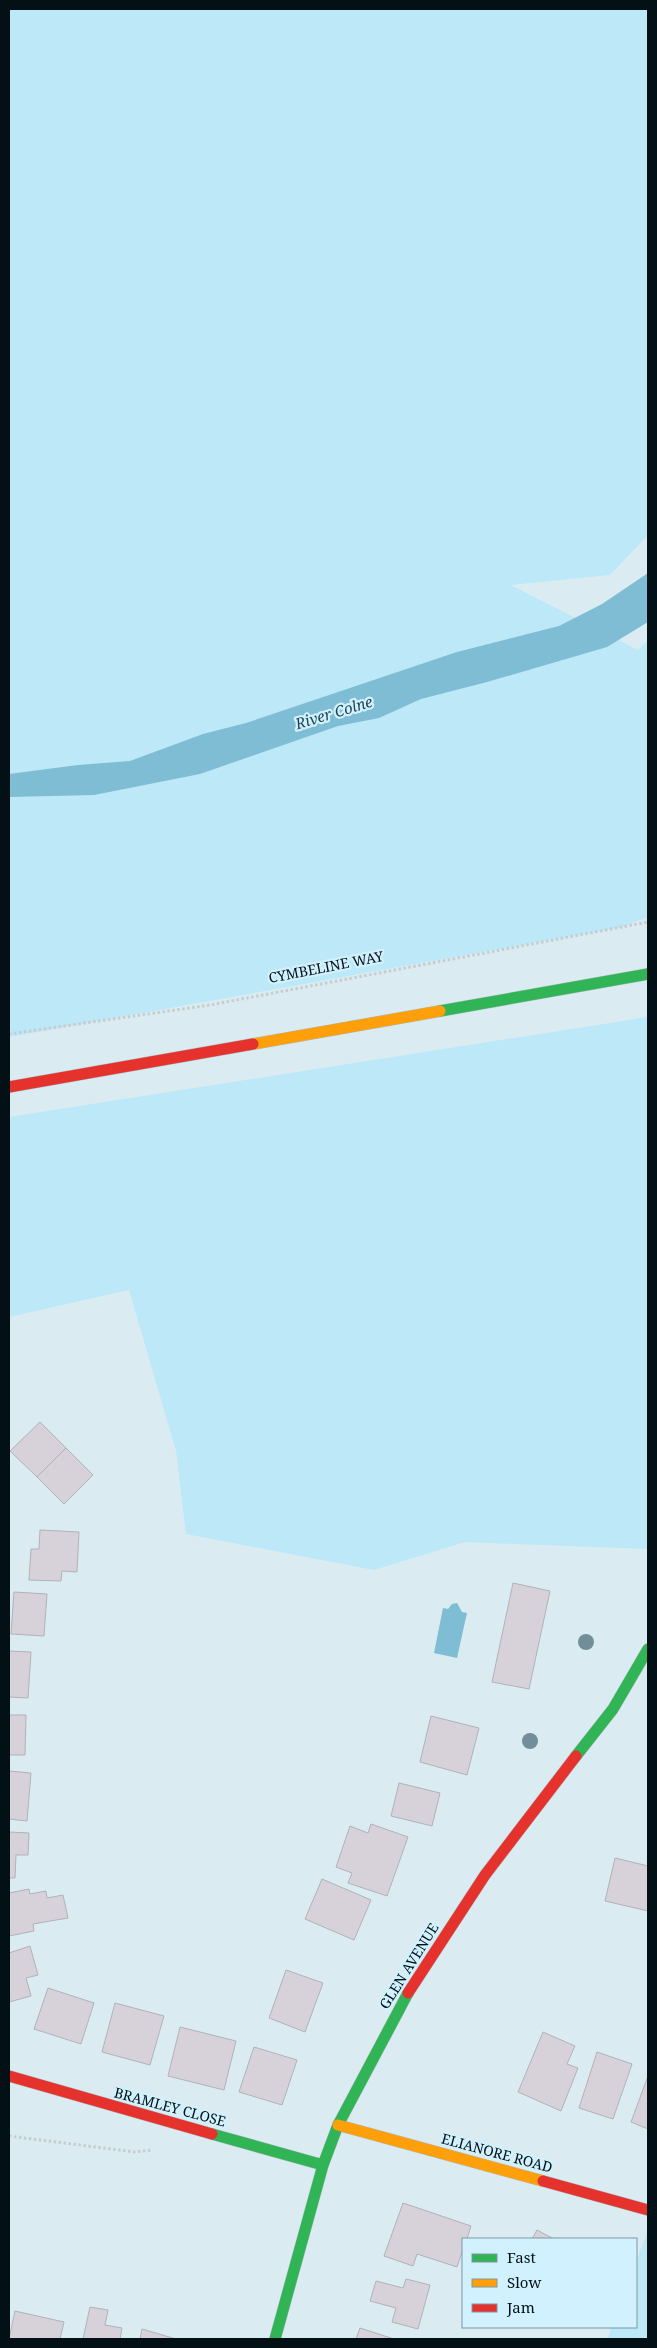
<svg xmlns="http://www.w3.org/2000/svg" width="657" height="2348" viewBox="0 0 657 2348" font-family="'Noto Serif',serif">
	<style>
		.green { fill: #bde8f8 }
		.water { fill: #7ebdd3 }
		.building { fill: #d7d2d9; stroke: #b1b2b7 }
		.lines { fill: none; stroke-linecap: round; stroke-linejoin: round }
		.fast-casing { stroke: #acbcc2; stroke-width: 12 }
		.slow-casing { stroke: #acbcc2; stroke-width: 12 }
		.jam-casing { stroke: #acbcc2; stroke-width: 12 }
		.path { stroke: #c7ccce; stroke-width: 3; stroke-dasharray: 2.5 2.5; stroke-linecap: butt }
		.fast { stroke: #30b455; stroke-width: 11 }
		.slow { stroke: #ff9f0a; stroke-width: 11 }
		.jam { stroke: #e5322d; stroke-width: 11 }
		.tree { fill: #728f99 }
		.labels { text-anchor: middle; stroke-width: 4.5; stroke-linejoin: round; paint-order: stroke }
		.street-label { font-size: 14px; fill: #031016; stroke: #d0f1fd }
		.water-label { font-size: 15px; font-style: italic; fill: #1f4452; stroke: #d0f1fd }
	</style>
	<rect width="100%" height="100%" fill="#daecf2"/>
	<path class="green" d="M9 9H648V535L610 575 511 585 638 650 648 641V917L622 927 9 1037Z
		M648 1017V1549L465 1542 374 1570 186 1534 176 1451 129 1290 9 1317V1117Z
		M648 2230V2339H607L612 2327H636V2262Z"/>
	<path class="water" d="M648 573V622L607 647 487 682 421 699 379 718 338 726 200 774 94 795 9 797V774L78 765 130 761 203 734 246 723 457 652 559 626 602 604Z
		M457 1603 462 1612 467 1613 457 1658 434 1653 443 1608 448 1609 452 1604Z"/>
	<path class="building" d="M40 1422 66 1448 37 1477 10 1451Z
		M66 1448 93 1475 64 1504 37 1477Z
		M40 1530 79 1532 77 1572 62 1571 61 1581 29 1580 31 1549H39Z
		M513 1583 550 1591 529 1689 492 1682Z
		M14 1592 47 1594 44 1636 11 1634Z
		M9 1651 31 1652 28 1698 9 1697Z
		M9 1715H26L25 1755H9Z
		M431 1716 479 1728 467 1775 420 1762Z
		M9 1771 31 1773 27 1821 9 1819Z
		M399 1783 440 1793 432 1826 391 1816Z
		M371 1824 408 1837 387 1896 348 1883 352 1873 336 1867 350 1826 368 1833Z
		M9 1832 29 1833 28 1855H16L15 1878H9Z
		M615 1858 648 1866V1911L605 1901Z
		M322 1879 371 1900 354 1940 305 1919Z
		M29 1889 30 1894 46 1891 47 1898 63 1895 68 1918 33 1924 34 1931 9 1936V1893Z
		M30 1946 38 1975 26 1978 31 1996 9 2002V1953Z
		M286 1970 323 1983 305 2032 269 2018Z
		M48 1988 94 2003 81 2044 34 2029Z
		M115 2003 164 2016 150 2065 102 2052Z
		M180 2027 236 2041 224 2090 168 2076Z
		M543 2032 575 2046 567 2064 578 2068 561 2111 518 2092Z
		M254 2047 297 2060 282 2105 239 2092Z
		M597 2052 632 2064 613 2119 579 2108Z
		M648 2076V2129L631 2122Z
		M403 2203 471 2226 467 2239H463V2249L457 2267 417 2254 413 2266 384 2256Z
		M537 2230 554 2239H532Z
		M406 2279 430 2285 418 2329 392 2322 396 2308 370 2301 376 2281 403 2288Z
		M90 2307 108 2310 105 2325 122 2328 120 2339H83Z
		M15 2311 64 2322 60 2339H9Z
		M360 2328 394 2339H356Z
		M142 2329 176 2339H140Z"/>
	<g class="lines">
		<defs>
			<path id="fast" d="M440 1011 648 974
				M576 1756 613 1709 648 1649
				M212 2134 323 2165
				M275 2339 323 2165 338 2125 408 1993"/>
			<path id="slow" d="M253 1044 440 1011
				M338 2125 543 2181"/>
			<path id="jam" d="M9 1087 253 1044
				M408 1993 485 1875 576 1756
				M9 2076 212 2134
				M543 2181 648 2210"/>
		</defs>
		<use href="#fast" class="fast-casing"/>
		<use href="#slow" class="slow-casing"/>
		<use href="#jam" class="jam-casing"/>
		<path class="path" d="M9 1034 210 1005 648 922
			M9 2136 135 2152 152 2150"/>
		<use href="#fast" class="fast"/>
		<use href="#slow" class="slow"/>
		<use href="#jam" class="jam"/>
	</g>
	<g class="tree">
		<circle cx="586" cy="1642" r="8"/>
		<circle cx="530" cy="1741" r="8"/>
	</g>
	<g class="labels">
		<g class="street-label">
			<text transform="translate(326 967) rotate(-11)" y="5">CYMBELINE WAY</text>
			<text transform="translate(409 1966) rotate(-58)" y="5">GLEN AVENUE</text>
			<text transform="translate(170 2107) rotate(15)" y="5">BRAMLEY CLOSE</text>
			<text transform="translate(497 2153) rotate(15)" y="5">ELIANORE ROAD</text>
		</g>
		<g class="water-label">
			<text transform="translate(334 713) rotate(-17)" y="5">River Colne</text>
		</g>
	</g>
	<rect width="657" height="2348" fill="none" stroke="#031016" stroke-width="20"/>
	<rect x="462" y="2238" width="175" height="90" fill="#d0f1fd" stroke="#7e97a1"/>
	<rect x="472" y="2254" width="25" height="8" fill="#30b455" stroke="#7e97a1"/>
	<text x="507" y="2263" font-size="15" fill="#031016">Fast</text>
	<rect x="472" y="2279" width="25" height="8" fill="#ff9f0a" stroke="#7e97a1"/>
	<text x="507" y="2288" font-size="15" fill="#031016">Slow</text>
	<rect x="472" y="2304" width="25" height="8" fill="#e5322d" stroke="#7e97a1"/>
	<text x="507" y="2313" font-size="15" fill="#031016">Jam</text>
</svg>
